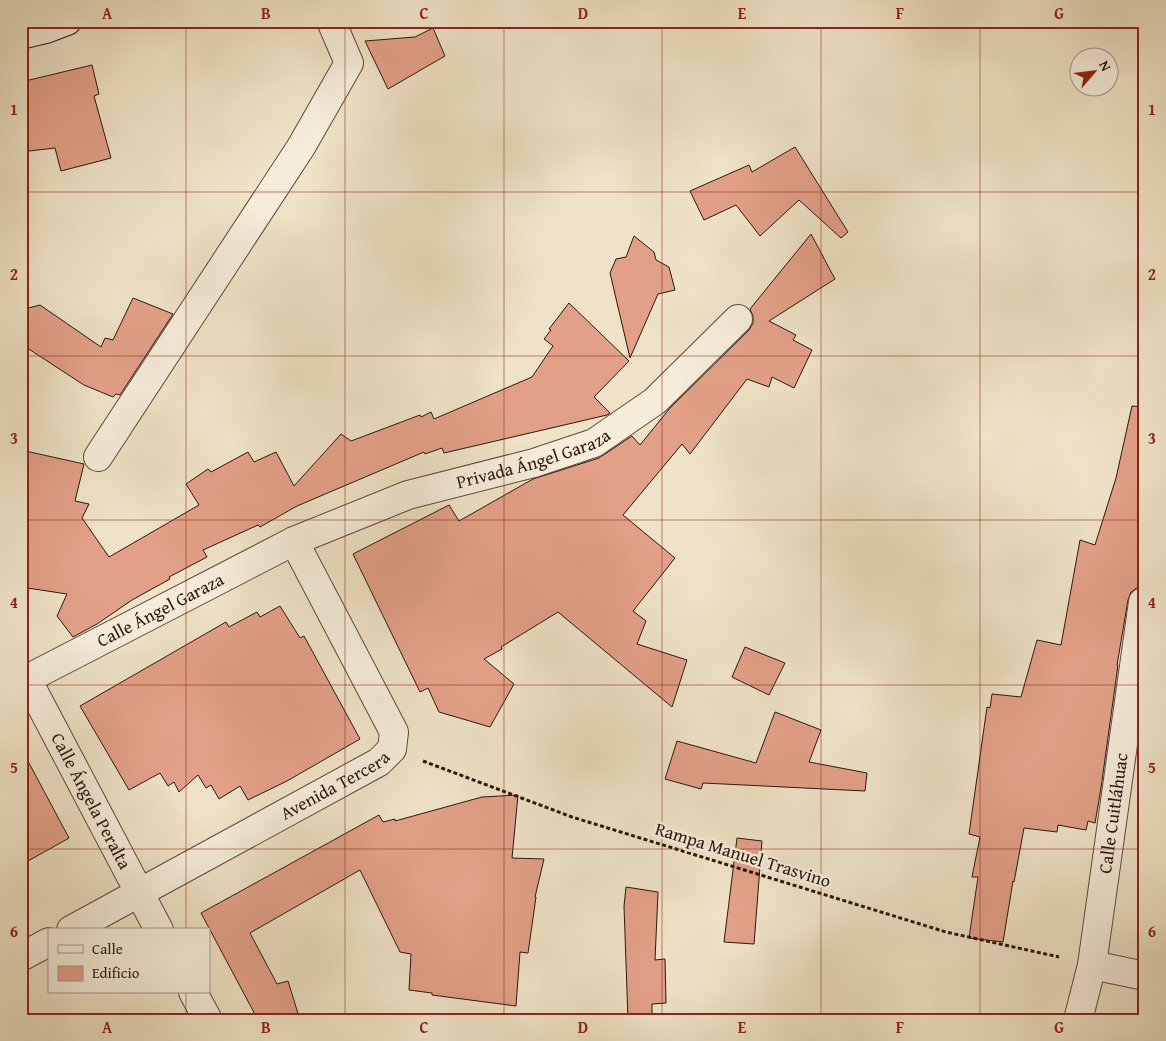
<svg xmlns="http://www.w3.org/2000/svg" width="1166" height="1041" viewBox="0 0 1166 1041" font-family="'Gentium Book Plus',serif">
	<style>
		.building { fill: #e3a088; stroke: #2b160f }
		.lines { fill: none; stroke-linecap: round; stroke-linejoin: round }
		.street-casing { stroke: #5c493d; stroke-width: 30 }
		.secondary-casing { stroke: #2b160f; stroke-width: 30 }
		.path { stroke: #2b160f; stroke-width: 3; stroke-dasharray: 4 2.5; stroke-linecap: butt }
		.street { stroke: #f5ecda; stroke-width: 28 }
		.secondary { stroke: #f5ecda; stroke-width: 28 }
		.grid { fill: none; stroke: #8f2418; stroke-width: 1; stroke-opacity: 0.55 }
		.labels { text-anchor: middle; stroke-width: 5; stroke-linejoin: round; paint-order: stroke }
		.street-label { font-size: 18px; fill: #2b160f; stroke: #f5ecda }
		.neatline { fill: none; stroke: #8f2418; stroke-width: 2 }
		.grid-label { font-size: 16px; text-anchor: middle; font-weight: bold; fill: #8f2418 }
	</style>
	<rect width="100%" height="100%" fill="#efe2c6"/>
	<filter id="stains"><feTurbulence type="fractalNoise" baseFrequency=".004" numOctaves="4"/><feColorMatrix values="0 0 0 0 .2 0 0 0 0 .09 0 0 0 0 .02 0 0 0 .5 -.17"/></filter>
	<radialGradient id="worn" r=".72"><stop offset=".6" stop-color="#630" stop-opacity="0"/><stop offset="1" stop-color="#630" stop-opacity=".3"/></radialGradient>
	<path class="building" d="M433 28 445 56 388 89 365 41 415 37Z
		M92 65 99 94 94 96 111 158 61 171 55 148 21 152V82Z
		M795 147 848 232 841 238 799 200 760 236 736 205 704 220 690 191 749 165 752 172Z
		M811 234 835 279 769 321 796 335 793 340 812 350 794 388 772 377 769 387 747 379 690 454 682 444 623 515 675 558 633 611 646 621 637 644 687 660 672 707 558 612 501 647 502 649 484 659 514 684 490 727 439 712 428 688 420 692 353 554 449 505 459 521 533 479 599 458 632 436 640 445 670 408 749 330 753 323V316L750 309Z
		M634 236 654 252 656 260 669 267 675 290 658 294 630 358 610 273 616 259 626 257Z
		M133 298 173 314 120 395 116 394 113 397 84 385 21 344V310L40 305 101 347 105 338 113 340Z
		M569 303 629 361 594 397 610 413 607 415 444 453 442 448 425 454 424 452 297 506 260 527 258 525 203 550 207 557 169 577 170 579 132 600 97 624 73 637 57 616 67 594 21 587V450L84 464 75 501 89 504 82 518 109 557 199 505 186 484 208 469 211 472 248 452 254 462 276 452 294 486 341 434 351 441 420 415 421 417 431 412 434 419 532 377 553 346 544 339 551 330 549 329Z
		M1132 406 1145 407V565L1138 587 1131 592 1128 600 1117 665H1118L1101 788 1095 823 1088 821 1086 830 1058 825 1057 832 1024 828 1014 882 1013 881 1003 942 969 938 978 877H972L980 837 969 834 987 707 990 708 992 694 1021 697 1037 640 1061 645 1080 540 1095 545 1116 478Z
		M280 606 300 638 304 636 360 739 287 781 248 800 240 786 219 799 211 785 206 788 198 775 179 792 174 782 168 786 160 773 129 790 80 706 226 622 229 627 257 612 260 617Z
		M745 647 785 663 769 695 732 677Z
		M775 712 821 730 809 762 867 773 865 791 703 783 701 789 665 779 677 741 756 763Z
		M21 748 69 838 21 865Z
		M518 795 512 858 544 859 535 897H536L528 953 520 952 516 1006 432 995V993L409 990 411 954 400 952 360 870 250 933 277 984 288 981 300 1020H258L201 913 379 815 383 822 395 819V821L482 797Z
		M737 838 762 841 754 944 724 942Z
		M626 887 658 892 655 960 665 959 666 1003 652 1004V1020H628L624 906Z"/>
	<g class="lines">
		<defs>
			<g id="street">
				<path d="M98 457 301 147 349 63 331 21"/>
				<path id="s1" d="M21 675 27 679 159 930"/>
				<path id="s2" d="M27 679 294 541 408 495 534 463 594 443 655 401 738 319"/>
				<path id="s3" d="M71 930 379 762 392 749 394 732 294 541"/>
				<path d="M21 957 49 942"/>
				<path d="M1092 965 1145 976"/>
				<path d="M193 992 208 1020"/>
				<path id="s4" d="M1078 1020 1092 965 1143 602"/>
			</g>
			<path id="secondary" d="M21 35 46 29 67 21"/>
		</defs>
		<use href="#street" class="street-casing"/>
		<use href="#secondary" class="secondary-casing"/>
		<path class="path" d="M423 761 572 817 946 932 1059 957"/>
		<use href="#street" class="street"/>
		<use href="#secondary" class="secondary"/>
	</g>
	<path class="grid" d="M186 21V930M345 21V1020M504 21V1020M662 21V1020M821 21V1020M980 21V1020M21 192H1145M21 356H1145M21 520H1145M21 685H1145M21 849H1145M186 992V1020"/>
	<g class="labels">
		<g class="street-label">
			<text dy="6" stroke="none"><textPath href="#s2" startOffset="554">Privada Ángel Garaza</textPath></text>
			<text dy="6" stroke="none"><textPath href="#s2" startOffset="150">Calle Ángel Garaza</textPath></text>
			<text dy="6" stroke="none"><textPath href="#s3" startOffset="301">Avenida Tercera</textPath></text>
			<text dy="6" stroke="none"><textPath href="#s1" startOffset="145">Calle Ángela Peralta</textPath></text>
			<text dy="6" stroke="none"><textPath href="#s4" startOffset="210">Calle Cuitláhuac</textPath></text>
			<text transform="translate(743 855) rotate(17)" y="6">Rampa Manuel Trasvino</text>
		</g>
	</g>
	<rect width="1166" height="1041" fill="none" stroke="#efe2c6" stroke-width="55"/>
	<rect x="48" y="928" width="162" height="65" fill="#f5ecda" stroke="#a49689"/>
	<rect x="58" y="945" width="25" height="8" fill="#f5ecda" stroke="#a49689"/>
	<text x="92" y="954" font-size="15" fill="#2b160f">Calle</text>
	<rect x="58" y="966" width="25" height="15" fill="#e3a088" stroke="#a49689"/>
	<text x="92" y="978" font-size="15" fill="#2b160f">Edificio</text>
	<g transform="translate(1094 72) rotate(62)"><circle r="24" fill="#f5ecda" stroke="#a49689"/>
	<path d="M0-4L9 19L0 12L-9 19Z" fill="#8f2418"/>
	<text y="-8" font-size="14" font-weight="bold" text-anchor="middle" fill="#2b160f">N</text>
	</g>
	<rect x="28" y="28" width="1110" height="986" class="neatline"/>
	<g class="grid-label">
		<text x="107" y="19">A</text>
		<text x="266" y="19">B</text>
		<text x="424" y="19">C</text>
		<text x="583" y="19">D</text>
		<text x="742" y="19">E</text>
		<text x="900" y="19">F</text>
		<text x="1059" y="19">G</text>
		<text x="14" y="115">1</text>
		<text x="1152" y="115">1</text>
		<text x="14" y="280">2</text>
		<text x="1152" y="280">2</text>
		<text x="14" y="444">3</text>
		<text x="1152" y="444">3</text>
		<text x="14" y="608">4</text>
		<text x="1152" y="608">4</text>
		<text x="14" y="773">5</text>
		<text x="1152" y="773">5</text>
		<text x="14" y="937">6</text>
		<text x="1152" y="937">6</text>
		<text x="107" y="1033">A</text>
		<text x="266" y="1033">B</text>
		<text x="424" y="1033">C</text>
		<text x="583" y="1033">D</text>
		<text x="742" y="1033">E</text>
		<text x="900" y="1033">F</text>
		<text x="1059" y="1033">G</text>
	</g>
	<rect width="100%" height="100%" filter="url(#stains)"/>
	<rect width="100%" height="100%" fill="url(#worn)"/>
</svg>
